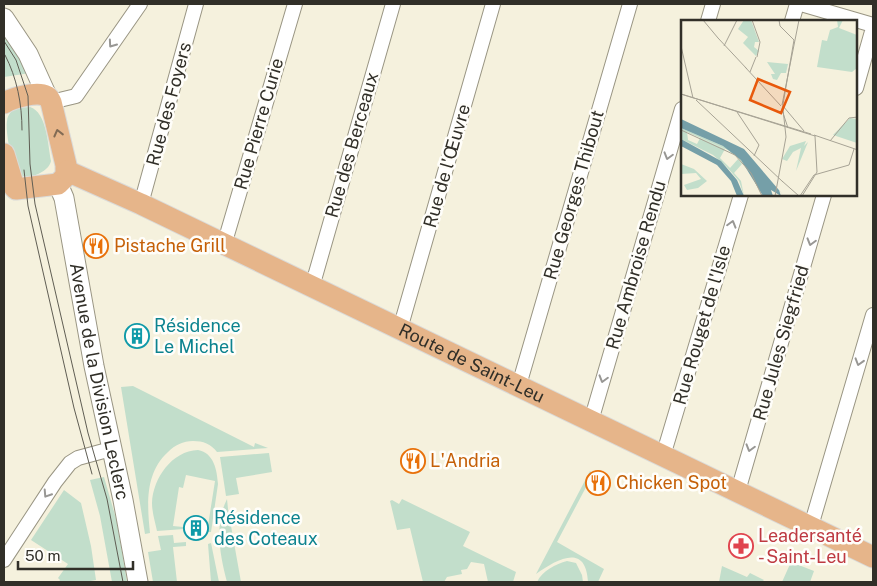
<svg xmlns="http://www.w3.org/2000/svg" width="877" height="586" viewBox="0 0 877 586" font-family="'Public Sans',sans-serif">
	<style>
		.green { fill: #c2decb }
		.lines { fill: none; stroke-linecap: round; stroke-linejoin: round }
		.street-casing { stroke: #999583; stroke-width: 16 }
		.secondary-casing { stroke: #999583; stroke-width: 21 }
		.primary-casing { stroke: #dadad8; stroke-width: 23 }
		.street { stroke: #fff; stroke-width: 14 }
		.secondary { stroke: #fff; stroke-width: 19 }
		.primary { stroke: #e6b58a; stroke-width: 21 }
		.tram { stroke: #5f5d53; stroke-width: 1 }
		.oneway { stroke: #989794 }
		.oneway2 { stroke: #826b54 }
		.labels { text-anchor: middle; stroke-width: 5; stroke-linejoin: round; paint-order: stroke }
		.street-label { font-size: 18px; fill: #312f28; stroke: #fffefa }
		.food-label { font-size: 18px; fill: #c56008; stroke: #fffefa; text-anchor: start }
		.culture-label { font-size: 18px; fill: #0d838f; stroke: #fffefa; text-anchor: start }
		.health-label { font-size: 18px; fill: #be3a42; stroke: #fffefa; text-anchor: start }
		.inset-road { fill: none; stroke: #a7a395; stroke-width: 1 }
		.view { fill: #e8590c; fill-opacity: 0.15; stroke: #e8590c; stroke-width: 2.5 }
		.inset-edge { fill: none; stroke: #312f28; stroke-width: 2.5 }
	</style>
	<rect width="100%" height="100%" fill="#f5f1dd"/>
	<path class="green" d="M4 31 30 73 4 77Z
		M30 107C47 112 48 146 51 161 49 172 28 181 19 174 12 168 5 131 7 121 7 117 9 114 12 111L19 108Z
		M133 386 254 447 255 443 268 448 217 452C211 444 203 441 193 441 183 441 175 445 168 452 145 473 147 504 150 533L145 534 121 387Z
		M198 450C214 453 217 470 218 484L211 532H207L215 481 186 475 183 488 179 487 173 526 183 527 184 529 157 531C155 522 152 512 152 503 153 478 172 451 198 450Z
		M269 453 272 472 236 478 239 494 226 496 220 457Z
		M590 471 593 474 557 542 604 569 598 582H588C586 542 556 560 536 574Z
		M104 477 117 522 127 582H112L100 516 90 480Z
		M64 490 81 503 91 546 96 580 85 582H59L60 580 58 578 68 564 31 540Z
		M227 499 228 509 241 582H227C220 555 214 525 227 499Z
		M402 499 470 532 463 546 516 572 513 582H488L484 564 471 562 467 569 461 570 462 574 447 577 444 582H423L410 528 397 530 390 501 392 500 399 504Z
		M173 535 174 543 186 542V546L173 547 177 582H153L148 552 161 550 158 536Z
		M211 543 219 582H211L208 544Z
		M567 561 576 563 582 575 583 582H537C542 571 556 564 567 561Z
		M791 562 814 571 810 582H782Z
		M722 566 747 577 750 573 764 580 762 582H719Z"/>
	<g class="lines">
		<defs>
			<path id="street" d="M801 4 873 25
				M708 21 713 4
				M792 21 797 4
				M856 88 873 28
				M51 102 76 96 140 4
				M141 204 196 4
				M224 245 295 4
				M312 287 393 4
				M400 329 493 4
				M519 385 630 4
				M591 421 682 109
				M663 456 741 195
				M738 491 824 195
				M811 526 873 315
				M4 560 55 482 70 463 78 458 111 449"/>
			<g id="secondary">
				<path d="M4 18 28 54 47 96"/>
				<path id="s1" d="M58 184 64 198 94 366 123 500 138 582"/>
			</g>
			<g id="primary">
				<path d="M4 103C12 98 37 91 46 96 49 97 49 99 51 102L66 165V176L58 184 16 189 14 187 4 154"/>
				<path id="s2" d="M67 171 141 204 873 557"/>
			</g>
		</defs>
		<use href="#street" class="street-casing"/>
		<use href="#secondary" class="secondary-casing"/>
		<use href="#primary" class="primary-casing"/>
		<use href="#street" class="street"/>
		<use href="#secondary" class="secondary"/>
		<use href="#primary" class="primary"/>
		<path class="tram" d="M4 41 16 60 28 96 30 164 35 204 88 433 107 499 123 582
			M5 55C17 78 22 104 22 130
			M24 170 28 206 74 408 92 474"/>
	</g>
	<defs><path id="oneway-chevron" d="M-2-3.5L2.5 0L-2 3.5" fill="none" stroke-width="1.6" stroke-linecap="round" stroke-linejoin="round" transform="scale(1.25)"/></defs>
	<g class="oneway">
		<use href="#oneway-chevron" transform="translate(112 44) rotate(125)"/>
		<use href="#oneway-chevron" transform="translate(668 156) rotate(106)"/>
		<use href="#oneway-chevron" transform="translate(732 224) rotate(-74)"/>
		<use href="#oneway-chevron" transform="translate(811 242) rotate(106)"/>
		<use href="#oneway-chevron" transform="translate(859 362) rotate(107)"/>
		<use href="#oneway-chevron" transform="translate(603 379) rotate(106)"/>
		<use href="#oneway-chevron" transform="translate(750 448) rotate(106)"/>
		<use href="#oneway-chevron" transform="translate(47 494) rotate(123)"/>
	</g>
	<use class="oneway2" href="#oneway-chevron" transform="translate(58 133) rotate(-104)"/>
	<defs>
		<symbol id="restaurant-ring" viewBox="-11 -11 22 22"><circle r="9.5" fill="#fffefa" stroke="#e8710a" stroke-width="1.5"/><path d="M-5-6h1v4h1v-4h1v4h1v-4h1v5L-1.5 .5V6h-2V.5L-5-1ZM5-6V6H3V1.5H1.5Q1.5-4 5-6Z" fill="#e8710a"/></symbol>
		<symbol id="building-ring" viewBox="-11 -11 22 22"><circle r="9.5" fill="#fffefa" stroke="#0f9aa8" stroke-width="1.5"/><path d="M-4-6H4V6H1V3H-1V6H-4ZM-2.5-4.3h1.7v1.8h-1.7ZM.8-4.3h1.7v1.8H.8ZM-2.5-1h1.7V.8h-1.7ZM.8-1h1.7V.8H.8Z" fill="#0f9aa8"/></symbol>
		<symbol id="pharmacy-ring" viewBox="-11 -11 22 22"><circle r="9.5" fill="#fffefa" stroke="#e0444e" stroke-width="1.5"/><path d="M-2-6h4v4h4v4h-4v4h-4v-4h-4v-4h4Z" fill="#e0444e"/></symbol>
	</defs>
	<g fill-rule="evenodd">
		<use href="#restaurant-ring" x="82" y="232" width="28" height="28"/>
		<use href="#building-ring" x="123" y="322" width="28" height="28"/>
		<use href="#restaurant-ring" x="399" y="447" width="28" height="28"/>
		<use href="#restaurant-ring" x="584" y="469" width="28" height="28"/>
		<use href="#building-ring" x="182" y="514" width="28" height="28"/>
		<use href="#pharmacy-ring" x="727" y="532" width="28" height="28"/>
	</g>
	<g class="labels">
		<g class="street-label">
			<text transform="translate(169 104) rotate(-75)" y="6">Rue des Foyers</text>
			<text transform="translate(259 124) rotate(-74)" y="6">Rue Pierre Curie</text>
			<text transform="translate(352 145) rotate(-74)" y="6">Rue des Berceaux</text>
			<text transform="translate(447 166) rotate(-74)" y="6">Rue de l'Œuvre</text>
			<text transform="translate(574 195) rotate(-74)" y="6">Rue Georges Thibout</text>
			<text transform="translate(636 265) rotate(-74)" y="6">Rue Ambroise Rendu</text>
			<text transform="translate(702 325) rotate(-74)" y="6">Rue Rouget de l'Isle</text>
			<text transform="translate(781 343) rotate(-74)" y="6">Rue Jules Siegfried</text>
			<text dy="6" stroke="none"><textPath href="#s2" startOffset="448">Route de Saint-Leu</textPath></text>
			<text dy="6" stroke="none"><textPath href="#s1" startOffset="202">Avenue de la Division Leclerc</textPath></text>
		</g>
		<g class="food-label">
			<text x="114" y="252">Pistache Grill</text>
			<text x="430" y="467">L'Andria</text>
			<text x="616" y="489">Chicken Spot</text>
		</g>
		<g class="culture-label">
			<text x="154" y="332">Résidence<tspan x="154" dy="21">Le Michel</tspan></text>
			<text x="214" y="524">Résidence<tspan x="214" dy="21">des Coteaux</tspan></text>
		</g>
		<g class="health-label">
			<text x="758" y="542">Leadersanté<tspan x="758" dy="21">- Saint-Leu</tspan></text>
		</g>
	</g>
	<g transform="translate(681 20)">
		<rect width="176" height="176" fill="#f5f1dd"/>
		<path d="M63 0H70L78 22H74L73 27 78 31 75 36 62 23 67 17 57 9ZM156 0H162L158 8 176 15V48L171 52 136 47 141 20 146 21 149 10 157 7ZM86 42 107 44 105 53H100L96 60 92 59 90 54H94ZM169 98 176 99V123L152 115ZM0 108 42 126 51 131 63 142 71 154 57 138 47 130 6 112 7 120 16 124 19 118 44 129 39 138 49 148 57 139 61 144 53 153 60 161 63 176 58 161 45 146 32 135 0 119ZM125 121 123 126 127 122 115 151 120 128 112 132 106 141 101 139 109 126ZM0 144 13 149 26 161 17 168 6 170 3 165 20 159 15 153 0 154Z" fill="#c2decb"/>
		<path d="M0 99 63 129 103 176 98 170 100 176 90 170 92 176H82L60 140 42 126 0 108ZM0 119 40 141 56 160 63 176H56L50 161 36 145 0 126Z" fill="#759fa8"/>
		<path class="inset-road" d="M22 0 37 18M71 0 79 22 76 37M98 0 99 6 113 20 101 90 107 108M37 18 66 49M0 26 12 78M43 26 56 0M64 47 100 86M69 52 75 37M0 74 130 114M0 74 134 116 136 152 121 176M15 80 102 162M101 85 118 0M102 86 123 111M56 92 78 125 73 136M0 110 54 135 70 153 81 176M133 115 177 130M149 121 168 98 177 97M101 161 118 176M94 176 105 117 102 89M119 176 133 155 168 145 173 129"/>
		<path class="view" d="M77 59 109 72 100 93 69 80Z"/>
		<rect width="176" height="176" class="inset-edge"/>
	</g>
	<rect width="877" height="586" fill="none" stroke="#312f28" stroke-width="10"/>
	<path d="M18 561v8h115v-8" fill="none" stroke="#312f28" stroke-width="2.5"/>
	<text x="25" y="561" font-size="15" fill="#312f28" stroke="#fffefa" stroke-width="4" paint-order="stroke">50 m</text>
</svg>
